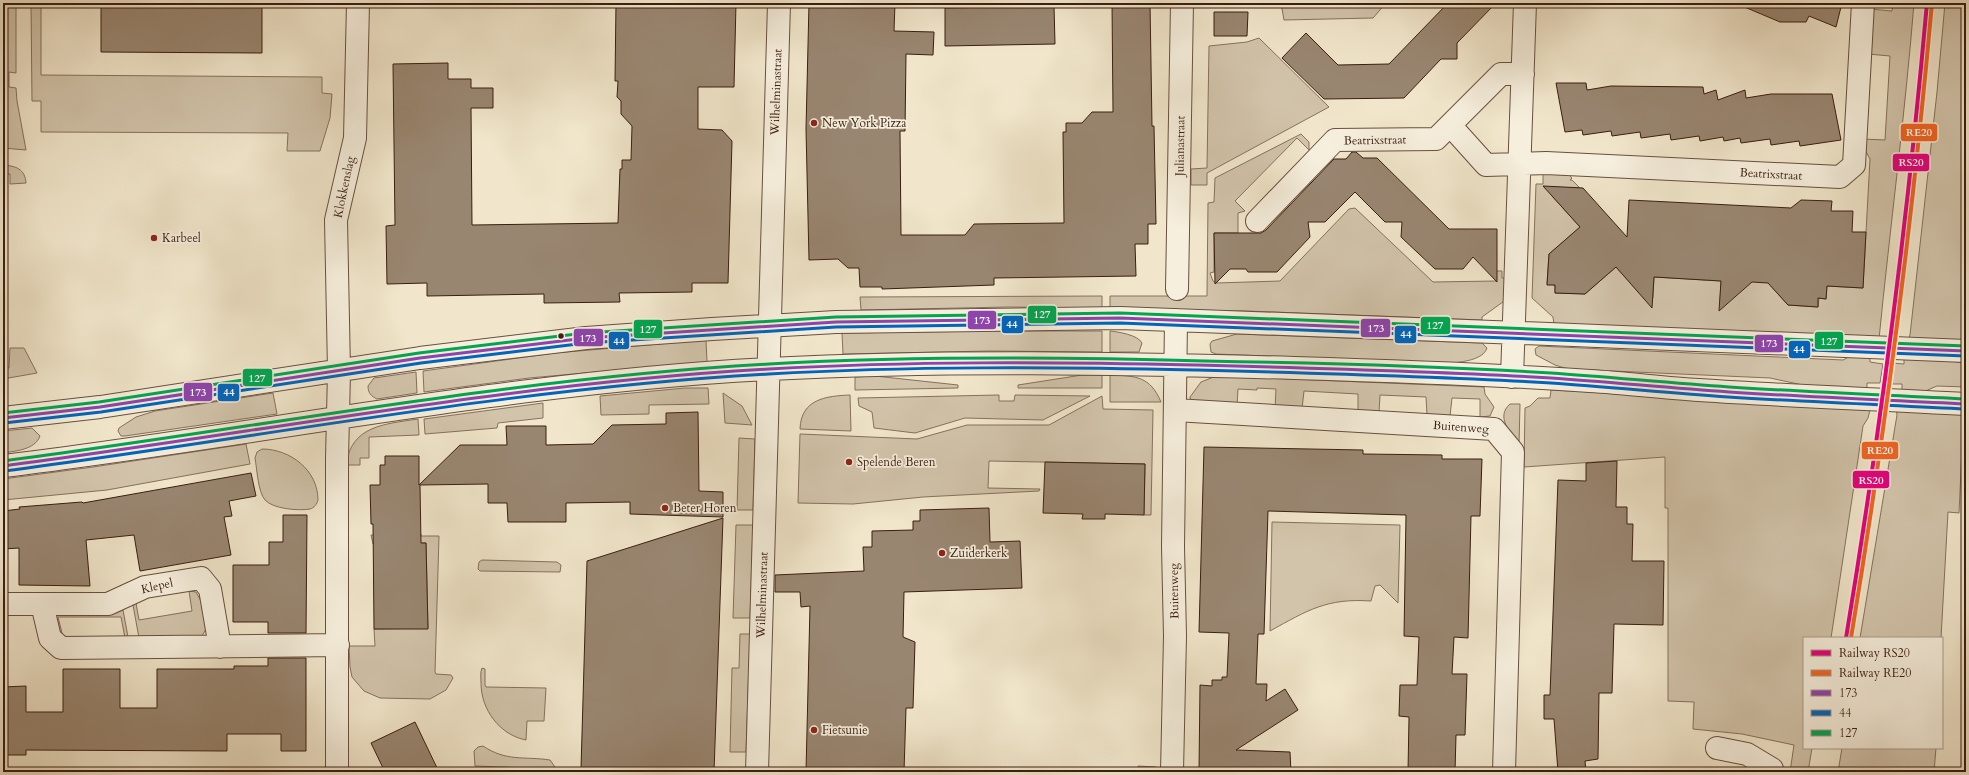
<svg xmlns="http://www.w3.org/2000/svg" width="1969" height="775" viewBox="0 0 1969 775" font-family="Cardo,serif">
	<style>
		.green { fill: #d2c4ab; stroke: #86715e }
		.building { fill: #998671; stroke: #3a1e10 }
		.lines { fill: none; stroke-linecap: round; stroke-linejoin: round }
		.minor-casing { stroke: #68503f; stroke-width: 24 }
		.minor { stroke: #f6efdd; stroke-width: 22 }
		.bus-1-casing { stroke: #f6efdd; stroke-width: 6 }
		.bus-2-casing { stroke: #f6efdd; stroke-width: 6 }
		.bus-3-casing { stroke: #f6efdd; stroke-width: 6 }
		.bus-1 { stroke: #8e44ad; stroke-width: 3 }
		.bus-2 { stroke: #0065bd; stroke-width: 3 }
		.bus-3 { stroke: #00a651; stroke-width: 3 }
		.rail-1-casing { stroke: #f6efdd; stroke-width: 7 }
		.rail-2-casing { stroke: #f6efdd; stroke-width: 7 }
		.rail-1 { stroke: #e5007d; stroke-width: 4 }
		.rail-2 { stroke: #f26522; stroke-width: 4 }
		.poi-dot { fill: #8f2418; stroke: #f6efdd; stroke-width: 1.5 }
		.bus-dot { fill: #3a1e10; stroke: #f6efdd; stroke-width: 1.5 }
		.labels { text-anchor: middle; stroke-width: 3.5; stroke-linejoin: round; paint-order: stroke }
		.street-label { font-size: 12px; fill: #3a1e10; stroke: #f6efdd }
		.poi-label { font-size: 12px; fill: #3a1e10; stroke: #f6efdd; text-anchor: start }
		.line-badge { stroke: #f6efdd; stroke-width: 1.5 }
		.badge-label { font-size: 11px; text-anchor: middle; font-weight: bold; fill: #fff }
	</style>
	<rect width="100%" height="100%" fill="#f1e6cb"/>
	<filter id="stains"><feTurbulence type="fractalNoise" baseFrequency=".005" numOctaves="4"/><feColorMatrix values="0 0 0 0 .2 0 0 0 0 .09 0 0 0 0 .02 0 0 0 .5 -.17"/></filter>
	<radialGradient id="worn" r=".72"><stop offset=".6" stop-color="#630" stop-opacity="0"/><stop offset="1" stop-color="#630" stop-opacity=".3"/></radialGradient>
	<path class="green" d="M3 3H16V73L9 72V87L16 88 17 101 26 150 3 148Z
		M31 3H41V75L322 77V93L332 94 330 118 320 151H287L288 133 41 132V101H32Z
		M1281 3H1386L1373 18 1284 20Z
		M1893 3H1914C1905 115 1890 228 1879 339L1554 324 1553 317 1532 298 1536 184H1543V174L1569 175 1572 178 1570 180H1572L1580 188 1552 187V196L1580 227 1549 254 1547 284 1555 285V293L1585 294 1616 267 1644 298H1653L1654 277 1721 281 1720 301 1760 274 1788 305 1818 307 1819 298 1826 299 1827 286 1863 288 1870 159 1863 146V139L1885 140 1890 56 1868 54 1870 9 1892 11Z
		M1945 3H1966V343L1908 340 1910 335 1937 92Z
		M1259 38 1329 107 1207 173V185H1191V169L1207 168 1209 46 1247 42Z
		M1301 134 1309 142V150L1297 138 1235 201 1245 211 1238 213V233H1214V272L1210 273 1213 281 1216 283 1280 281 1349 209 1355 208 1433 282 1496 281V271H1502V278H1507V299L1482 317V320L1247 311 1110 309V296H1207L1208 203 1214 202 1215 178Z
		M3 165C16 166 25 169 26 183L10 184V174H3Z
		M1102 296V308L1008 307 861 310 860 297Z
		M989 331H1102V352L990 351 843 354 842 333Z
		M1110 331C1119 332 1138 335 1142 343L1139 352H1110Z
		M1237 334 1482 343 1487 348C1483 360 1462 362 1451 363L1216 354 1211 352 1210 344 1212 341Z
		M706 340 707 362 529 378 424 392 423 371 555 353Z
		M1539 346 1843 360 1856 353 1870 354V362L1883 364 1880 383H1867V393L1835 392 1770 378 1568 369 1555 365 1536 355 1535 349Z
		M10 348H24L37 373 3 379V368H9Z
		M1904 355 1936 357 1966 364V387L1937 386 1916 395H1902V384H1889L1892 363 1904 364Z
		M416 372 417 393 377 399C371 396 368 393 368 386L374 378Z
		M1082 375H1102V388H1018V385Z
		M1110 375C1136 376 1150 376 1161 402H1110Z
		M875 376 958 385V388L855 390V377Z
		M1216 376 1484 387 1485 394 1494 407 1490 416 1480 417V399L1452 398 1450 416 1427 415 1426 397 1380 395 1379 412 1358 411V394L1304 391 1302 409H1275L1276 389 1257 388V390L1238 389 1237 406 1191 401 1190 397 1201 382Z
		M685 388H708L709 404 649 405V414L601 415 600 396Z
		M1551 390 1871 406 1868 418 1863 426 1831 638H1804V748H1812L1808 772H1790L1794 745 1742 734 1693 729 1694 702 1668 701V508H1665V457L1524 467 1525 408 1530 406 1538 398H1550Z
		M273 393 277 414 125 436H121L118 431 119 428 136 417 155 411Z
		M723 393 742 406 752 425 725 423Z
		M850 395 851 431 800 429C801 399 826 396 850 395Z
		M999 395V401H1014L1015 395 1090 396 1043 420 965 418 915 433 874 428 872 412 859 406 858 398Z
		M1102 396 1103 409 1153 410 1151 515H1144L1145 464 989 461 988 488 1040 489 1039 491 923 497 853 504 798 503 800 434 917 439 967 425H1049Z
		M543 403V418L498 423 497 428 425 434 424 419Z
		M1510 404H1520L1519 445C1511 433 1495 417 1510 404Z
		M1896 407 1966 410V448H1962L1959 513 1948 512 1941 638H1860L1897 415Z
		M418 419 419 435 369 437V458H360V465H346C351 425 386 424 418 419Z
		M32 428 40 436C35 450 15 451 3 453V431Z
		M739 438 755 439 753 510H737Z
		M246 444 250 464 107 490 3 500V479L93 467Z
		M262 449C290 449 318 470 318 500 317 504 314 508 310 509 299 511 273 509 265 500 258 492 257 469 255 458L257 452Z
		M1272 522 1400 525 1398 603 1380 585 1375 586 1371 601C1327 598 1308 610 1270 631Z
		M736 525H753L750 618H733Z
		M421 534V536H439L435 672 436 674 451 675 453 678 446 690 430 699 380 698 364 691 352 677 350 667 349 646H375L374 629 428 628 426 543 373 544 371 535Z
		M482 560 557 562 561 565 560 572 480 571 478 569 479 562Z
		M189 591 196 592 201 601 206 629 202 636 139 638 133 605 136 603 139 620 192 611Z
		M123 610 128 637 125 638 121 617H58L63 637 60 634 56 615 113 614Z
		M740 634H750L746 752H730L732 668H739Z
		M482 668 485 669V685L486 687 546 688 544 721H527L526 740C500 735 481 710 481 683 481 678 480 672 482 668Z
		M483 746C507 762 524 756 550 760L555 767 553 769 475 766 474 751 478 747Z
		M1842 748H1936L1934 772H1838Z
		M1138 766 1156 767V772H1138Z"/>
	<path class="building" d="M101 3H262V53L101 52Z
		M616 3H736L734 87H698V129L722 130 732 141 728 283H692V292L619 293 620 302 544 303V294L427 296V283L387 284 386 226 395 225 393 64 448 63V79H471V88H493V108H471L472 225 618 223 620 169H622V160H631L632 126 621 114V101L617 97 618 81H615Z
		M809 3H895L894 31 934 32 933 55 906 54 905 131H900L901 235H965L974 224 1064 223 1063 132H1066V123H1082L1092 112H1113L1112 3H1150L1152 126H1154L1156 224H1148V244H1135L1136 276 994 278V285L882 289V287H860L859 268H848L838 259 809 260 806 129Z
		M1448 3H1496L1457 43V59H1441L1404 98 1324 99 1282 58 1306 33 1338 65 1389 64Z
		M1735 3H1842L1836 27 1809 16 1806 22H1780Z
		M1054 6 1055 44 945 46V8Z
		M1214 12H1248L1247 36H1214Z
		M1556 83H1586L1587 90 1611 86 1703 87 1704 94 1716 90 1718 100 1745 90 1746 98 1771 94H1832L1841 140 1800 146 1799 141 1771 145 1770 139 1741 143 1740 138 1724 141 1723 137 1700 141 1699 136 1671 140 1670 134 1641 138 1640 132 1612 136 1611 131 1583 135 1582 130 1565 132Z
		M1352 152H1356L1363 158H1377L1449 229H1497V282L1473 257 1463 269H1435L1401 237 1402 222H1385L1355 192 1325 222H1308L1310 237 1277 272H1248L1246 269H1230L1215 284 1214 233H1261L1266 230 1334 159H1346Z
		M1543 186 1583 188 1627 237 1629 200 1791 208 1801 200 1832 201 1831 211H1853L1852 232H1866L1863 288 1827 286 1826 299 1818 298V307L1788 305 1768 283 1752 282 1719 311 1721 281 1654 277 1652 308 1616 267 1585 294 1555 293V285H1547L1549 254 1580 227Z
		M698 412 699 491 723 492V517L630 514V502L566 503V522H508L507 503H488V484L420 485 421 543H426L428 629H374L373 524H371L370 485H380V465H385V456H419V485L460 445H507L506 426H546V445L593 444 612 425 666 424V413Z
		M1204 447 1363 450V454L1442 455V459H1482L1480 516H1471L1468 638 1454 637 1452 674H1467L1465 735H1456L1455 772H1408L1409 717 1399 716 1400 685H1417L1419 637 1404 636 1406 515 1268 511 1264 634H1258L1256 684H1267L1266 701 1285 689 1298 710 1236 750 1290 752 1291 772H1199L1200 685 1212 686V680H1222V677H1227L1229 633 1199 632Z
		M1617 461 1616 507H1627V524H1633L1632 561H1664L1663 625 1614 624 1612 693H1599L1598 759 1585 761 1586 772H1558L1554 719H1544V695H1550L1558 480 1586 481V463Z
		M1045 462 1145 464 1144 515 1105 514V519H1082L1083 514 1043 513Z
		M251 473 256 496 229 501 232 516 224 517 231 555 140 571 134 535 86 540 90 586 19 585V548L3 549V511L20 509 19 507 82 502 83 503Z
		M989 508 990 542 1020 541 1022 588 904 592 903 637 915 642 913 708H906L904 772H806L810 606 801 607 800 592H775V575L864 571 863 547H872V531L913 530V521H920V510Z
		M283 515H307L306 633H268V622H233V565H269V542H283Z
		M723 518 714 772H587V769H581L587 561Z
		M268 658H306V751H281V734H227V751L26 750V755H3V687L26 686V712H63V669H120V708H157V669H234V666H268Z
		M415 722 439 772H385L371 743Z"/>
	<g class="lines">
		<defs>
			<path id="minor" d="M1450 125 1501 74H1523
				M1257 221 1335 140 1436 139 1450 125 1486 165 1546 163 1840 177 1854 165 1863 3
				M1177 289 1182 3
				M1512 377 1525 3
				M1175 410 1494 429 1513 452 1504 772
				M3 418 100 407 420 358 586 338 712 329 836 322 1120 318 1549 334 1966 351
				M3 466C259 435 511 382 769 369 944 360 1119 363 1294 368 1393 371 1492 374 1590 381 1627 383 1663 388 1699 390 1788 396 1877 399 1966 404
				M3 604H108L145 587 201 578 210 589 220 647
				M42 604 50 638 61 648 338 645
				M1717 748 1747 754 1772 769V772
				M337 772V459L339 371 336 220 355 138 358 3
				M757 772 779 3
				M1172 772 1175 636 1173 547 1176 320"/>
		</defs>
		<use href="#minor" class="minor-casing"/>
		<use href="#minor" class="minor"/>
		<defs>
			<path id="bus-1" d="M3 418 100 407 420 358 586 338 836 322 1120 318 1966 351
				M3 466C258 433 512 383 769 369 911 361 1053 362 1195 365 1313 368 1432 371 1551 378 1610 382 1669 388 1729 392 1808 397 1887 400 1966 404"/>
			<path id="bus-2" d="M4 423 101 412 421 363 586 343 836 327 1120 323 1966 356
				M4 471C259 438 512 388 769 374 911 366 1053 367 1195 370 1313 373 1432 376 1551 383 1610 387 1669 393 1728 397 1808 402 1887 405 1966 409"/>
			<path id="bus-3" d="M3 413 99 402 419 353 585 333 836 317 1120 313 1966 346
				M3 461C258 428 512 378 769 364 914 356 1060 357 1205 361 1320 363 1436 366 1551 373 1610 377 1669 383 1729 387 1808 392 1887 395 1966 399"/>
		</defs>
		<use href="#bus-1" class="bus-1-casing"/>
		<use href="#bus-2" class="bus-2-casing"/>
		<use href="#bus-3" class="bus-3-casing"/>
		<use href="#bus-1" class="bus-1"/>
		<use href="#bus-2" class="bus-2"/>
		<use href="#bus-3" class="bus-3"/>
		<defs>
			<path id="rail-1" d="M1846 638C1881 427 1908 216 1927 3"/>
			<path id="rail-2" d="M1851 638C1886 427 1913 216 1932 3"/>
		</defs>
		<use href="#rail-1" class="rail-1-casing"/>
		<use href="#rail-2" class="rail-2-casing"/>
		<use href="#rail-1" class="rail-1"/>
		<use href="#rail-2" class="rail-2"/>
	</g>
	<g class="poi-dot">
		<circle cx="814" cy="123" r="4"/>
		<circle cx="154" cy="238" r="4"/>
		<circle cx="849" cy="462" r="4"/>
		<circle cx="665" cy="508" r="4"/>
		<circle cx="942" cy="553" r="4"/>
		<circle cx="814" cy="730" r="4"/>
	</g>
	<circle class="bus-dot" cx="561" cy="336" r="3.5"/>
	<g class="labels">
		<g class="street-label">
			<text transform="translate(776 92) rotate(-88)" y="4">Wilhelminastraat</text>
			<text transform="translate(1375 140) rotate(-1)" y="4">Beatrixstraat</text>
			<text transform="translate(1180 146) rotate(-89)" y="4">Julianastraat</text>
			<text transform="translate(1771 174) rotate(3)" y="4">Beatrixstraat</text>
			<text transform="translate(344 187) rotate(-78)" y="4">Klokkenslag</text>
			<text transform="translate(1461 427) rotate(4)" y="4">Buitenweg</text>
			<text transform="translate(157 586) rotate(-13)" y="4">Klepel</text>
			<text transform="translate(1174 591) rotate(-91)" y="4">Buitenweg</text>
			<text transform="translate(762 595) rotate(-88)" y="4">Wilhelminastraat</text>
		</g>
		<g class="poi-label">
			<text x="822" y="127">New York Pizza</text>
			<text x="162" y="242">Karbeel</text>
			<text x="857" y="466">Spelende Beren</text>
			<text x="673" y="512">Beter Horen</text>
			<text x="950" y="557">Zuiderkerk</text>
			<text x="822" y="734">Fietsunie</text>
		</g>
	</g>
	<g class="line-badge">
		<rect x="1900" y="123" width="38" height="19" rx="4" fill="#f26522"/>
		<rect x="1892" y="153" width="38" height="19" rx="4" fill="#e5007d"/>
		<rect x="1027" y="305" width="30" height="19" rx="4" fill="#00a651"/>
		<rect x="967" y="310" width="30" height="20" rx="4" fill="#8e44ad"/>
		<rect x="1001" y="315" width="23" height="19" rx="4" fill="#0065bd"/>
		<rect x="1420" y="316" width="31" height="19" rx="4" fill="#00a651"/>
		<rect x="1360" y="318" width="31" height="20" rx="4" fill="#8e44ad"/>
		<rect x="633" y="319" width="30" height="20" rx="4" fill="#00a651"/>
		<rect x="1394" y="325" width="23" height="19" rx="4" fill="#0065bd"/>
		<rect x="573" y="328" width="31" height="19" rx="4" fill="#8e44ad"/>
		<rect x="1814" y="331" width="30" height="19" rx="4" fill="#00a651"/>
		<rect x="608" y="331" width="22" height="19" rx="4" fill="#0065bd"/>
		<rect x="1754" y="334" width="30" height="19" rx="4" fill="#8e44ad"/>
		<rect x="1788" y="340" width="23" height="19" rx="4" fill="#0065bd"/>
		<rect x="242" y="368" width="31" height="19" rx="4" fill="#00a651"/>
		<rect x="183" y="382" width="30" height="20" rx="4" fill="#8e44ad"/>
		<rect x="217" y="383" width="23" height="19" rx="4" fill="#0065bd"/>
		<rect x="1861" y="441" width="38" height="19" rx="4" fill="#f26522"/>
		<rect x="1852" y="470" width="38" height="19" rx="4" fill="#e5007d"/>
	</g>
	<g class="badge-label">
		<text x="1919" y="136">RE20</text>
		<text x="1911" y="166">RS20</text>
		<text x="1042" y="318">127</text>
		<text x="982" y="324">173</text>
		<text x="1012" y="328">44</text>
		<text x="1435" y="329">127</text>
		<text x="1376" y="332">173</text>
		<text x="648" y="333">127</text>
		<text x="1406" y="338">44</text>
		<text x="588" y="342">173</text>
		<text x="1829" y="345">127</text>
		<text x="619" y="345">44</text>
		<text x="1769" y="347">173</text>
		<text x="1799" y="353">44</text>
		<text x="257" y="382">127</text>
		<text x="198" y="396">173</text>
		<text x="229" y="396">44</text>
		<text x="1880" y="454">RE20</text>
		<text x="1871" y="484">RS20</text>
	</g>
	<rect width="1969" height="775" fill="none" stroke="#f1e6cb" stroke-width="16"/>
	<rect x="4" y="4" width="1961" height="767" fill="none" stroke="#3a1e10" stroke-width="2"/>
	<rect x="8" y="8" width="1953" height="759" fill="none" stroke="#3a1e10"/>
	<rect x="1803" y="637" width="140" height="112" fill="#f6efdd" stroke="#ab9b8b"/>
	<rect x="1811" y="650" width="20" height="6" fill="#e5007d" stroke="#ab9b8b"/>
	<text x="1839" y="657" font-size="12" fill="#3a1e10">Railway RS20</text>
	<rect x="1811" y="670" width="20" height="6" fill="#f26522" stroke="#ab9b8b"/>
	<text x="1839" y="677" font-size="12" fill="#3a1e10">Railway RE20</text>
	<rect x="1811" y="690" width="20" height="6" fill="#8e44ad" stroke="#ab9b8b"/>
	<text x="1839" y="697" font-size="12" fill="#3a1e10">173</text>
	<rect x="1811" y="710" width="20" height="6" fill="#0065bd" stroke="#ab9b8b"/>
	<text x="1839" y="717" font-size="12" fill="#3a1e10">44</text>
	<rect x="1811" y="730" width="20" height="6" fill="#00a651" stroke="#ab9b8b"/>
	<text x="1839" y="737" font-size="12" fill="#3a1e10">127</text>
	<rect width="100%" height="100%" filter="url(#stains)"/>
	<rect width="100%" height="100%" fill="url(#worn)"/>
</svg>
